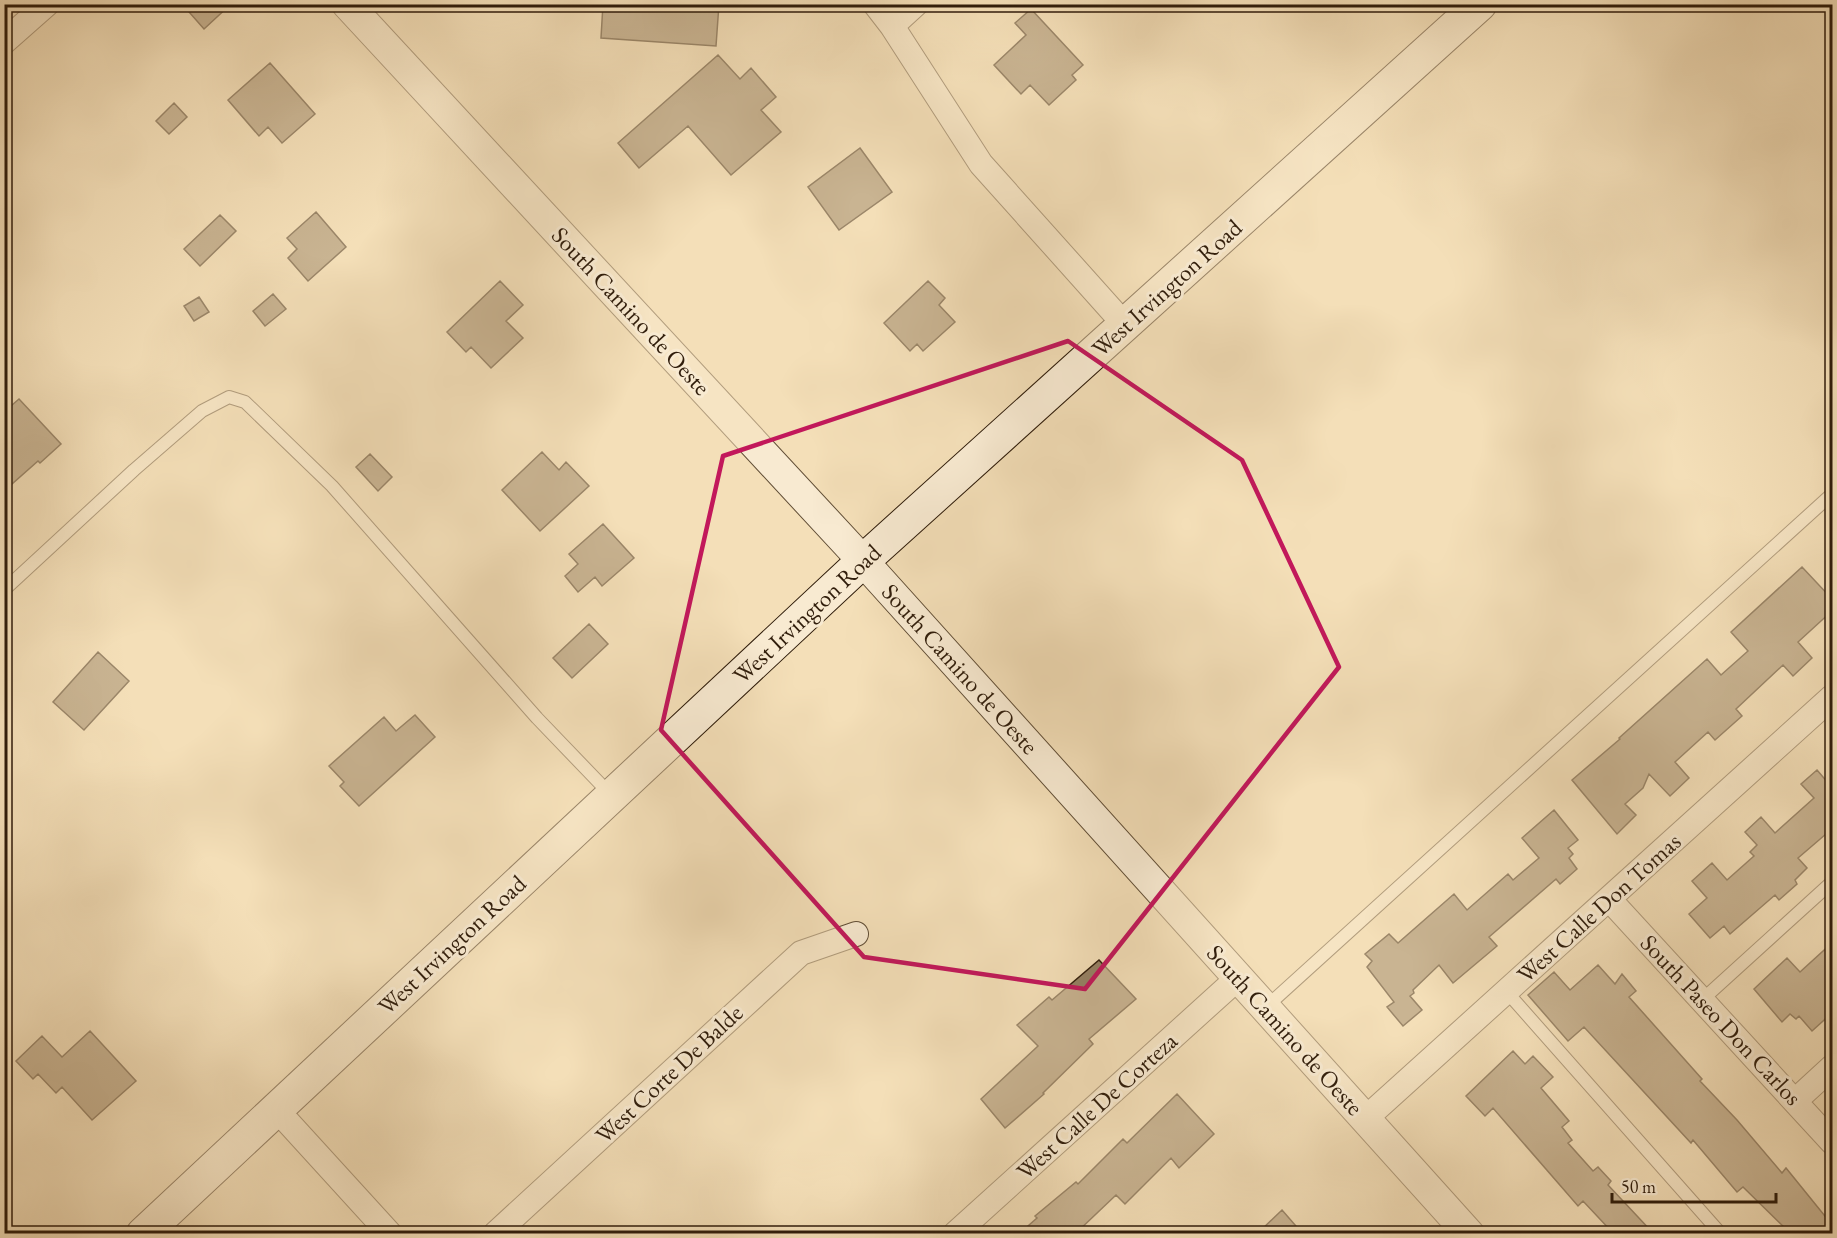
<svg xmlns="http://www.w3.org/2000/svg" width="1837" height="1238" viewBox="0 0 1837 1238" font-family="'EB Garamond',serif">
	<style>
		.building { fill: #968265; stroke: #301d0b; stroke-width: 1.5 }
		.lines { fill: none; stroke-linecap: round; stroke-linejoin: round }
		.service-casing { stroke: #614e36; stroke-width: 14 }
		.minor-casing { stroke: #614e36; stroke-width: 26 }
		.tertiary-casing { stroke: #614e36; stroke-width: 32 }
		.secondary-casing { stroke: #301d0b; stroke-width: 35 }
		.service { stroke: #f8ead1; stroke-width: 12 }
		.minor { stroke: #f8ead1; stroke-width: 24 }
		.tertiary { stroke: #f8ead1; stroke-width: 30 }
		.secondary { stroke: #f8ead1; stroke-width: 33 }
		.marked { fill: none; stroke: #c2185b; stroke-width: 4.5; stroke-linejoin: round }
		.labels { text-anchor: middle; stroke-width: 6; stroke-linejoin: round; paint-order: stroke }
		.street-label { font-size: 24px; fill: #301d0b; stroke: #f8ead1 }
	</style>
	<rect width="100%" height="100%" fill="#f4dfb8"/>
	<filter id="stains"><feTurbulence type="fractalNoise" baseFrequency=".00333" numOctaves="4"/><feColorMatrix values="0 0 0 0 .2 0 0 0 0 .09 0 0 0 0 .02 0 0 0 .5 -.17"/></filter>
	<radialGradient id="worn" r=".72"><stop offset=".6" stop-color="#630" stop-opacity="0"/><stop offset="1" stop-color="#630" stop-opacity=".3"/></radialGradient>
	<path class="building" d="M182 4H231L204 29Z
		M603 4H719L716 46 601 38Z
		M1031 9 1083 65 1072 75 1076 80 1049 105 1030 85 1021 94 994 65 1026 35 1015 23Z
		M718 55 740 79 751 68 776 97 761 110 781 132 731 175 688 126 639 168 618 143Z
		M270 63 315 114 282 143 268 127 259 136 228 100Z
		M174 103 187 117 169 134 156 121Z
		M860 148 892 192 839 230 808 187Z
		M316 212 346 247 308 281 288 258 297 249 287 238Z
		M220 215 236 231 200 266 184 249Z
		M500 281 523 305 506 321 523 338 491 368 471 347 466 352 447 332Z
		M928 281 945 298 939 305 955 322 923 351 917 344 910 351 884 323Z
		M273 294 286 309 265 326 253 311Z
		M199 297 209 312 194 321 184 306Z
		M19 399 61 444 40 463 38 461 4 491V412Z
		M542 452 559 470 566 462 589 486 540 531 502 490Z
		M370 454 392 477 378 491 356 467Z
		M603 524 634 558 602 586 595 577 578 592 565 576 578 564 569 554Z
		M1802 567 1833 600V610L1798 642 1812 658 1793 676 1783 665 1736 709 1742 716 1715 740 1708 732 1675 762 1689 778 1670 796 1649 774 1643 788 1625 804 1636 815 1617 834 1572 780 1620 739 1619 738 1707 659 1721 675 1748 651 1731 632Z
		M589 624 608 644 572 678 553 658Z
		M98 652 129 681 84 730 53 702Z
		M415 715 435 737 359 806 340 786 344 782 329 766 384 717 396 731Z
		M1817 770 1829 784 1833 781V828L1798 858 1807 868 1795 880 1797 884 1779 900 1775 895 1730 934 1724 926 1710 938 1689 914 1707 898 1692 881 1712 863 1727 880 1754 856 1750 852 1757 845 1745 832 1761 817 1775 833 1814 798 1801 784Z
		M1554 810 1578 840 1568 848 1573 854 1569 858 1577 869 1560 884 1556 879 1489 937 1497 946 1453 983 1439 965 1413 990 1414 993 1410 996 1422 1010 1403 1026 1387 1007 1394 1002 1367 967 1372 961 1365 954 1389 934 1398 943 1454 894 1467 910 1508 874 1513 880 1539 858 1522 838Z
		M1833 942V1012L1812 1031 1799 1016 1796 1019 1790 1014 1782 1022 1754 989 1787 958 1800 972Z
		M1099 960 1136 999 1089 1039 1093 1044 1043 1093 1044 1094 1005 1128 981 1099 1038 1046 1017 1025 1049 997 1052 1000Z
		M1598 965 1615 984 1622 974 1636 991 1629 997 1702 1079 1700 1081 1737 1120 1782 1173 1786 1168 1833 1226V1233H1790L1743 1187 1737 1192 1693 1140 1691 1143 1584 1027 1568 1041 1528 995 1554 972 1570 990Z
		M90 1031 136 1081 92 1120 62 1087 56 1093 38 1074 33 1079 16 1061 42 1036 62 1057Z
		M1513 1051 1525 1064 1533 1056 1553 1077 1541 1088 1569 1121 1562 1127 1572 1140 1568 1143 1593 1171 1598 1167 1611 1181 1608 1185 1653 1233H1613L1583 1201 1578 1206 1493 1108 1485 1116 1466 1096Z
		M1177 1094 1214 1134 1179 1168 1171 1158 1125 1204 1116 1195 1076 1233H1020L1037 1218 1035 1216 1076 1182 1078 1184 1123 1139 1127 1143Z
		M1282 1210 1302 1233H1258Z"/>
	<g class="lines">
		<defs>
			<path id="service" d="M4 590 134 470 202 411 229 397 245 402 332 486 537 718 611 795
				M1506 991 1721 1234
				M1702 1000 1832 882
				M1265 1008 1832 494"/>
			<path id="minor" d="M875 4 892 26 981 164 1125 325
				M892 26 916 4
				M4 42 47 4
				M1609 899 1832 1142
				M1795 1101 1832 1067
				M276 1109 390 1234
				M1365 1119 1832 697
				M495 1234 801 953 856 934
				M955 1234 1238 978"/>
			<path id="tertiary" d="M347 4 863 561 1469 1234"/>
			<path id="secondary" d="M143 1234 863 561 1480 4"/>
		</defs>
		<use href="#service" class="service-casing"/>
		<use href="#minor" class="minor-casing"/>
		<use href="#tertiary" class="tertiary-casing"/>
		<use href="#secondary" class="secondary-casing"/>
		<use href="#service" class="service"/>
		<use href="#minor" class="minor"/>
		<use href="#tertiary" class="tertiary"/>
		<use href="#secondary" class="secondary"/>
	</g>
	<path d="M0 0H1837V1238H0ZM1068 341 1242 460 1339 667 1085 989 864 957 661 730 723 456Z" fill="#f4dfb8" fill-opacity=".55" fill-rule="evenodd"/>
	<path class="marked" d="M1068 341 1242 460 1339 667 1085 989 864 957 661 730 723 456Z"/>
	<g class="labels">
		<g class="street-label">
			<text transform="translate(1167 288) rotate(-42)" y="8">West Irvington Road</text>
			<text transform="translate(631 311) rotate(47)" y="8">South Camino de Oeste</text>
			<text transform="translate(807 614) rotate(-43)" y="8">West Irvington Road</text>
			<text transform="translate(960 669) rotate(48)" y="8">South Camino de Oeste</text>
			<text transform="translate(1599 908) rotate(-42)" y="8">West Calle Don Tomas</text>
			<text transform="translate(452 945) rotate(-43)" y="8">West Irvington Road</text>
			<text transform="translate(1721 1020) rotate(47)" y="8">South Paseo Don Carlos</text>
			<text transform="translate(1285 1030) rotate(48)" y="8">South Camino de Oeste</text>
			<text transform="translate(669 1074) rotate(-43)" y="8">West Corte De Balde</text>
			<text transform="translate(1097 1106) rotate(-42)" y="8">West Calle De Corteza</text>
		</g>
	</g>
	<rect width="1837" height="1238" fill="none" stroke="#f4dfb8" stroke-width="24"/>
	<rect x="6" y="6" width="1825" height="1226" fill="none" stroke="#301d0b" stroke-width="3"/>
	<rect x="12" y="12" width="1813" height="1214" fill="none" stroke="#301d0b" stroke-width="1.5"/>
	<path d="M1612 1193v9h164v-9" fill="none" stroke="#301d0b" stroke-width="3"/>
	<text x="1621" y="1193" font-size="18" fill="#301d0b" stroke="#f8ead1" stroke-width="4.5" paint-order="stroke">50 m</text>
	<rect width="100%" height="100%" filter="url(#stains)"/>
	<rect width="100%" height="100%" fill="url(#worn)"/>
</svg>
